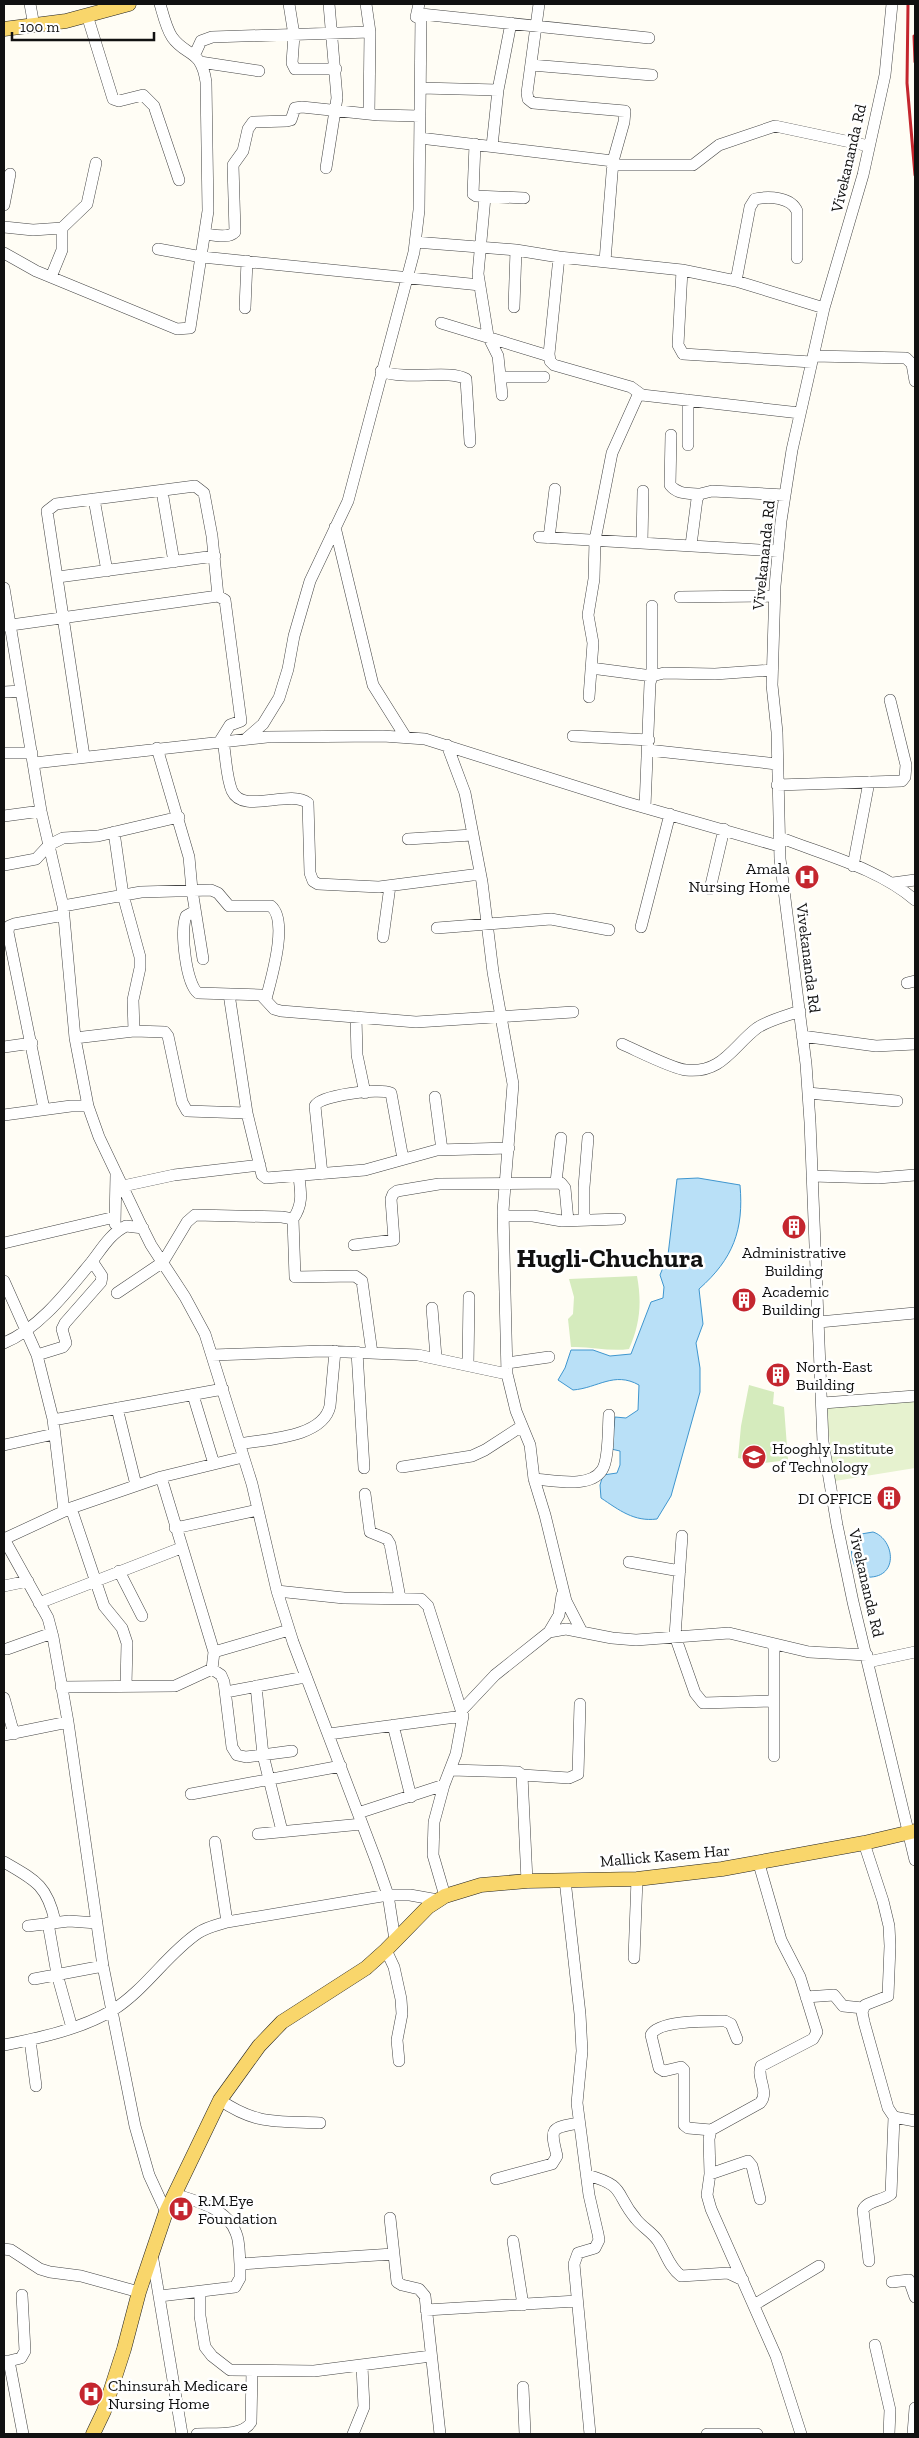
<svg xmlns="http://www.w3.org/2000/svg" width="919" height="2438" viewBox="0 0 919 2438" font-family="'Zilla Slab',serif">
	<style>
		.green { fill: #d5ebbd }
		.pitch { fill: #e6f2cf }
		.water { fill: #b9e0f7; stroke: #3f96cf }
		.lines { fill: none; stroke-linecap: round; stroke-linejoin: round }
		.minor-casing { stroke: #444; stroke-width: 12 }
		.major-casing { stroke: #222; stroke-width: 15 }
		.minor { stroke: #fff; stroke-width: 11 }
		.major { stroke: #f9d66b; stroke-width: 14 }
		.rail { stroke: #c4262e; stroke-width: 3 }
		.labels { text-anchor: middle; stroke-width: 5; stroke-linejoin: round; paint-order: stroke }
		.street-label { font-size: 16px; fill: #111; stroke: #fff }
		.poi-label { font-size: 16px; fill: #111; stroke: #fff; text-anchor: start }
		.town-label { font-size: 26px; font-weight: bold; fill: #111; stroke: #fff }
	</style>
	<rect width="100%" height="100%" fill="#fffdf5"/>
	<path class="green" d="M637 1276C642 1303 640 1324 629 1349 609 1352 591 1346 571 1347L568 1319 573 1314 574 1297 569 1279Z
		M749 1385 774 1392 773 1404 784 1407 788 1460 764 1463 738 1458 741 1426Z"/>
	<path class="pitch" d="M915 1398V1468L835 1481 825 1404Z"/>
	<path class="water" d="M698 1178 740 1185C744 1230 733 1259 699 1289L703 1324 696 1343 700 1368V1392L671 1496 657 1519C634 1522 619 1510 601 1498L600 1485 603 1475 617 1473 620 1465V1451L611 1449 615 1417 626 1418 638 1410 639 1385C614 1371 598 1388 573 1390L558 1380 565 1368 571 1350H593L610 1356 631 1354 651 1302 663 1298 664 1287 660 1275 668 1255 677 1179Z
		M873 1532C895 1539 900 1580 865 1577 852 1571 850 1551 852 1539L855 1535Z"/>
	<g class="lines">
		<defs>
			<path id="minor" d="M30 4 34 26
				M289 4 294 35 292 63 295 69H336
				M366 4 370 32 369 114
				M539 4 527 93 528 99 533 103 625 111 624 122 613 161 605 261
				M892 4 885 75 863 175 824 308 792 450 781 521 775 586 772 685 777 732 780 859 806 1064 810 1122 823 1442 837 1525 853 1602 915 1860
				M421 14 649 38
				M87 15 113 99 119 101 143 95 154 106 179 180
				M195 54 201 41 212 37 370 32
				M200 62 259 71
				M531 65 652 75
				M421 88 498 90
				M420 138 613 161
				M475 144 473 194 476 196 524 198
				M492 146 498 90 511 23
				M612 165H693L719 145 775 126 869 146
				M326 168 337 98 329 4
				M485 197 478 274 488 336 498 356 502 395
				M4 205 10 174
				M4 227 33 230 62 228
				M205 234C214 235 228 239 235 232L233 165 243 151 248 129 253 122 287 121 291 120 295 108 302 107 378 115 420 116
				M415 242 516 250 559 257 682 270 736 281 824 308
				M158 249 202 257 480 285
				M4 253 36 271 177 329 190 328 208 211 206 82C201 48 186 57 172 37 166 28 163 14 160 4
				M559 257 549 354 550 361 554 365 631 387 642 395 800 413
				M682 270 678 345 683 354 812 362
				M51 277 62 250V228L87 204 96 163
				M736 281 750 207 755 199C769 196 791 197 797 211V258
				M514 307 516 250
				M245 308 247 261
				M441 323 549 356
				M813 356 906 358 912 364 915 381
				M381 371C407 381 449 369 466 379L470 442
				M500 377H544
				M688 400V445
				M671 435 670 485C678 495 689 493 700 494
				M162 491 174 562
				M94 499 107 571
				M335 527 373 685 405 736
				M539 537 778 551
				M549 538 555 489
				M642 543 643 491
				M691 545 697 499 700 494 712 491 785 495
				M58 577 215 556
				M4 588 41 811 63 906 75 1038 88 1106 99 1137 139 1221 151 1245 185 1297 205 1334 252 1484 277 1591 293 1642 377 1863 388 1895 395 1940
				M218 596 225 600 241 721 230 725 220 741
				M680 597 774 596
				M4 626 218 596 212 536 204 493 195 486 56 504 47 511 84 756
				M591 668 652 676V606
				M4 692 21 691
				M589 697 593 643 588 615 594 579 595 540 612 453 639 393
				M573 736 649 740
				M247 738 263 724 279 698 288 669 294 636 310 581 348 501 414 252 419 210 421 14 416 17 419 4
				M223 741C226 756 226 777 232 791 243 815 289 789 308 803L310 873 313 881 318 884 379 887 480 874
				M447 745 465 793 482 882 493 972 513 1084 503 1211 507 1374 516 1411 530 1445 534 1479 545 1515 566 1601 582 1632
				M157 748 189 857 192 890 203 959
				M648 750 777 764
				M4 753H32
				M34 763 267 737 383 736 425 739 625 802 779 846
				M777 785 902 781 905 777 906 765 890 700
				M645 807 650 683 652 676 664 673 715 674 772 670
				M4 816 41 811
				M114 832 123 895 140 957V968L133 1000 134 1031
				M779 837C824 855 878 868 915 900
				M408 839 472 835
				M4 865 36 859 49 845 63 838 98 836 179 817
				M853 866 869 782
				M893 883 915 880
				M710 889 724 829
				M63 906 141 892 211 890 218 893 229 906H271C289 921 271 979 266 999
				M195 911 186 916C180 931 186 984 198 993L261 995 274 1009 281 1011 416 1022 573 1012
				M641 927 670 814
				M437 928 551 919 609 930
				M383 937 390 886
				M907 983 915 981
				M229 994 247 1113 262 1175 266 1178 365 1170 437 1150 509 1148
				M356 1017 357 1055 365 1093
				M802 1036 876 1046 915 1044
				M75 1038 134 1031 165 1032 168 1036 182 1102 187 1111 247 1113
				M622 1044C636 1050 673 1069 686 1070 722 1074 733 1046 757 1028 769 1020 786 1016 800 1011
				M4 1047 32 1043
				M808 1093 897 1101
				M435 1097 442 1150
				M44 1109 8 932 9 926 14 924 64 915
				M4 1115 71 1106H88
				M322 1174 315 1106C320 1095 379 1088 391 1093L403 1159
				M812 1176 878 1178 915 1175
				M556 1182 561 1138
				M123 1186 174 1175 260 1165
				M503 1216H533L562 1221 620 1219
				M293 1219C303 1205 301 1193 299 1177
				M584 1220V1187L588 1138
				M115 1224 116 1174
				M4 1243 115 1217
				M354 1245 394 1240 391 1199 393 1194 397 1191 439 1184 561 1183 565 1188 568 1221
				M4 1281 37 1355 53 1419 64 1511
				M117 1293 163 1262 187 1222 195 1215 282 1217 293 1219 295 1277 355 1276 362 1281 372 1353
				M432 1308 436 1357
				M819 1322 915 1313
				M4 1343C38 1329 66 1293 89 1265 100 1252 109 1234 126 1226L143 1228
				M357 1352 364 1468
				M37 1355 63 1347 66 1343 62 1329 65 1323 101 1282 102 1276 92 1261
				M212 1355 322 1351 418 1355 507 1374
				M507 1363 549 1357
				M468 1365 469 1297
				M193 1395 214 1464
				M823 1403 915 1396
				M117 1408 136 1485
				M53 1420 223 1389
				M239 1444C266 1439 323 1438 330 1406L335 1351
				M4 1445 54 1434
				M402 1467 472 1456 485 1450 522 1426
				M534 1479C553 1480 590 1489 602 1470 609 1460 608 1429 609 1415
				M365 1494 370 1532 387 1539 390 1544 400 1598
				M71 1508 104 1606 122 1628 127 1643 126 1686
				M175 1528 258 1510
				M682 1536 675 1636 695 1693 703 1703 772 1701
				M4 1539 48 1618 53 1637 68 1722 103 1966 135 2126 149 2175 166 2212
				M4 1539 71 1508 161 1477 243 1457
				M629 1562 680 1571
				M119 1571 142 1616
				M4 1586 28 1581
				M277 1591 344 1598 421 1599 428 1606 463 1716 456 1754 444 1785 434 1822 433 1855 445 1896
				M39 1603 181 1548
				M549 1632 566 1629 612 1638 636 1640 729 1633 809 1652 867 1655
				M7 1649 52 1633
				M214 1652 289 1630
				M868 1662 915 1652
				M212 1669 221 1675 224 1682 232 1747 237 1755 246 1757 292 1751
				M256 1686 263 1755 282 1831
				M61 1687 175 1686 212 1669 214 1652 161 1477
				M226 1692 305 1677
				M4 1698 14 1734
				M462 1710 495 1675 549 1632 559 1615 562 1595
				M393 1725 411 1797
				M329 1734 463 1716
				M4 1735 68 1722
				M774 1756V1644
				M451 1770 518 1772 522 1775 527 1881
				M522 1775 569 1778 578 1774 580 1704
				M191 1794 341 1766
				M358 1813 444 1785
				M258 1834 362 1824
				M215 1842 227 1922
				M864 1843 883 1901 889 1926 890 1946 888 1996 865 2005 862 2012 864 2022 888 2108 894 2117 915 2121
				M4 1862C35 1880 47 1885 55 1921
				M759 1864 781 1940 800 1977 817 2032 813 2039 761 2066C756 2078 770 2092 760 2103L711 2130 709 2139 710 2174 707 2195 711 2209 776 2356 801 2434
				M565 1880 580 2014 582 2051 577 2103 589 2195 598 2234 599 2240 595 2248 578 2253 574 2264 590 2434
				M48 1923 57 1974 72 2028
				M28 1926 69 1921 97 1923
				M386 1950 394 1967 401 1999 402 2014 397 2040 399 2061
				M634 1958 637 1879
				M34 1979 103 1966
				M806 1997 834 1995 843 2006 863 2008
				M30 2040 36 2086
				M4 2045C40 2038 81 2029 113 2010 146 1989 167 1954 198 1933 207 1927 217 1925 227 1922L388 1895H410L438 1900
				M220 2100C256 2125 277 2121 320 2123
				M711 2130 688 2128 684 2125V2070L681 2067 664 2071 659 2068 651 2035C658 2020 709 2021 725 2021L731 2024 737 2039
				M710 2174 748 2161 752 2166 760 2199
				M587 2175C627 2186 614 2193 636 2219 642 2227 652 2232 658 2241 666 2253 669 2267 681 2276L728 2273 743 2280
				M496 2179 552 2164 557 2156C550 2128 550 2128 579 2123
				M174 2194C196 2201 227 2208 236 2233 240 2242 239 2254 240 2264L393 2254
				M390 2218 397 2282 402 2285 419 2289 425 2296 440 2434
				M513 2241 523 2305
				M4 2249 11 2250 40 2269 50 2272 81 2276 139 2292
				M152 2254 182 2434
				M869 2261 863 2210C867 2200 883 2201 891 2194L894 2117
				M892 2282 909 2280 915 2297
				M200 2292V2316L205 2347 212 2356 230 2370 314 2371 431 2356
				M160 2296 235 2287 240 2278V2264
				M754 2305 819 2266
				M426 2310 577 2301
				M875 2345 890 2410 889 2434
				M4 2361H9L23 2434
				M9 2361 21 2358 25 2351 22 2295
				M523 2387 525 2434
				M197 2434C213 2433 243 2437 251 2422L252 2371
				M353 2434 364 2407 362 2366
				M707 2434H757
				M913 2434 915 2408"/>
			<path id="major" d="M4 29 66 21 129 4
				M93 2434 104 2411 124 2349 139 2292 166 2212 220 2100 259 2046 282 2022 366 1968 386 1950 428 1907 445 1896 481 1885 527 1881 637 1879 722 1869 864 1843 915 1831"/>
		</defs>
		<use href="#minor" class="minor-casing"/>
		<use href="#major" class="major-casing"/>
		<use href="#minor" class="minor"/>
		<use href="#major" class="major"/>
		<path class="rail" d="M908 4 907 83 915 175
			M914 36 915 62"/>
	</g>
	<defs>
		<symbol id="hospital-disc" viewBox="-11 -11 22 22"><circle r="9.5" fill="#c4262e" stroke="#fff"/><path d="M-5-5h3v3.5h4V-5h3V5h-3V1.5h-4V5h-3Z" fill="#fff"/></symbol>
		<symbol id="building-disc" viewBox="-11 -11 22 22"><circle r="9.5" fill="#c4262e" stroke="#fff"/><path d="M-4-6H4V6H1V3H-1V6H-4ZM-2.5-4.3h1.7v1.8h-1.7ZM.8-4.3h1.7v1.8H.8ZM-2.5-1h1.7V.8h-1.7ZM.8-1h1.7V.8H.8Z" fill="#fff"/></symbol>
		<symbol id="university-disc" viewBox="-11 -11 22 22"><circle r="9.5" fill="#c4262e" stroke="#fff"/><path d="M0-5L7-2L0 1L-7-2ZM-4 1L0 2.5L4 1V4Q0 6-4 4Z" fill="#fff"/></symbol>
	</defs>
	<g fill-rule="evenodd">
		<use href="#hospital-disc" x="793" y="863" width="28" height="28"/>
		<use href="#building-disc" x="780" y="1213" width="28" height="28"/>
		<use href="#building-disc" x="730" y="1286" width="28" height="28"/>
		<use href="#building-disc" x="764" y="1361" width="28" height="28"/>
		<use href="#university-disc" x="740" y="1443" width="28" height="28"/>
		<use href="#building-disc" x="875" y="1484" width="28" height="28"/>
		<use href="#hospital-disc" x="167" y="2195" width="28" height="28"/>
		<use href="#hospital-disc" x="77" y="2380" width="28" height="28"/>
	</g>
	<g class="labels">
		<g class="street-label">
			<text transform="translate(848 158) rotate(-77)" y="6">Vivekananda Rd</text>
			<text transform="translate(763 555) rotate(-84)" y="6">Vivekananda Rd</text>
			<text transform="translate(809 958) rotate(83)" y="6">Vivekananda Rd</text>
			<text transform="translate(867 1583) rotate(77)" y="6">Vivekananda Rd</text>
			<text transform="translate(665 1855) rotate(-5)" y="6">Mallick Kasem Har</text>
		</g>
		<g class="poi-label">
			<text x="790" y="874" text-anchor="end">Amala<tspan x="790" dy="18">Nursing Home</tspan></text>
			<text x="794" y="1258" text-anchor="middle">Administrative<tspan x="794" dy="18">Building</tspan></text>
			<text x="762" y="1297">Academic<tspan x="762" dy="18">Building</tspan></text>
			<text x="796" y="1372">North-East<tspan x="796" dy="18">Building</tspan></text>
			<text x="772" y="1454">Hooghly Institute<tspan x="772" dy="18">of Technology</tspan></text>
			<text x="872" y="1504" text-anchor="end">DI OFFICE</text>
			<text x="198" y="2206">R.M.Eye<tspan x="198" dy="18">Foundation</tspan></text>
			<text x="108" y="2391">Chinsurah Medicare<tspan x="108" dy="18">Nursing Home</tspan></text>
		</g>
		<g class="town-label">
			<text x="610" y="1267">Hugli-Chuchura</text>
		</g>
	</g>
	<rect width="919" height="2438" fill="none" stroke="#111111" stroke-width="10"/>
	<path d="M12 32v8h142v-8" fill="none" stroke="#111111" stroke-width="2.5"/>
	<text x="20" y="32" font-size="15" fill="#111111" stroke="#ffffff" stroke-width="4" paint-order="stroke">100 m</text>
</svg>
